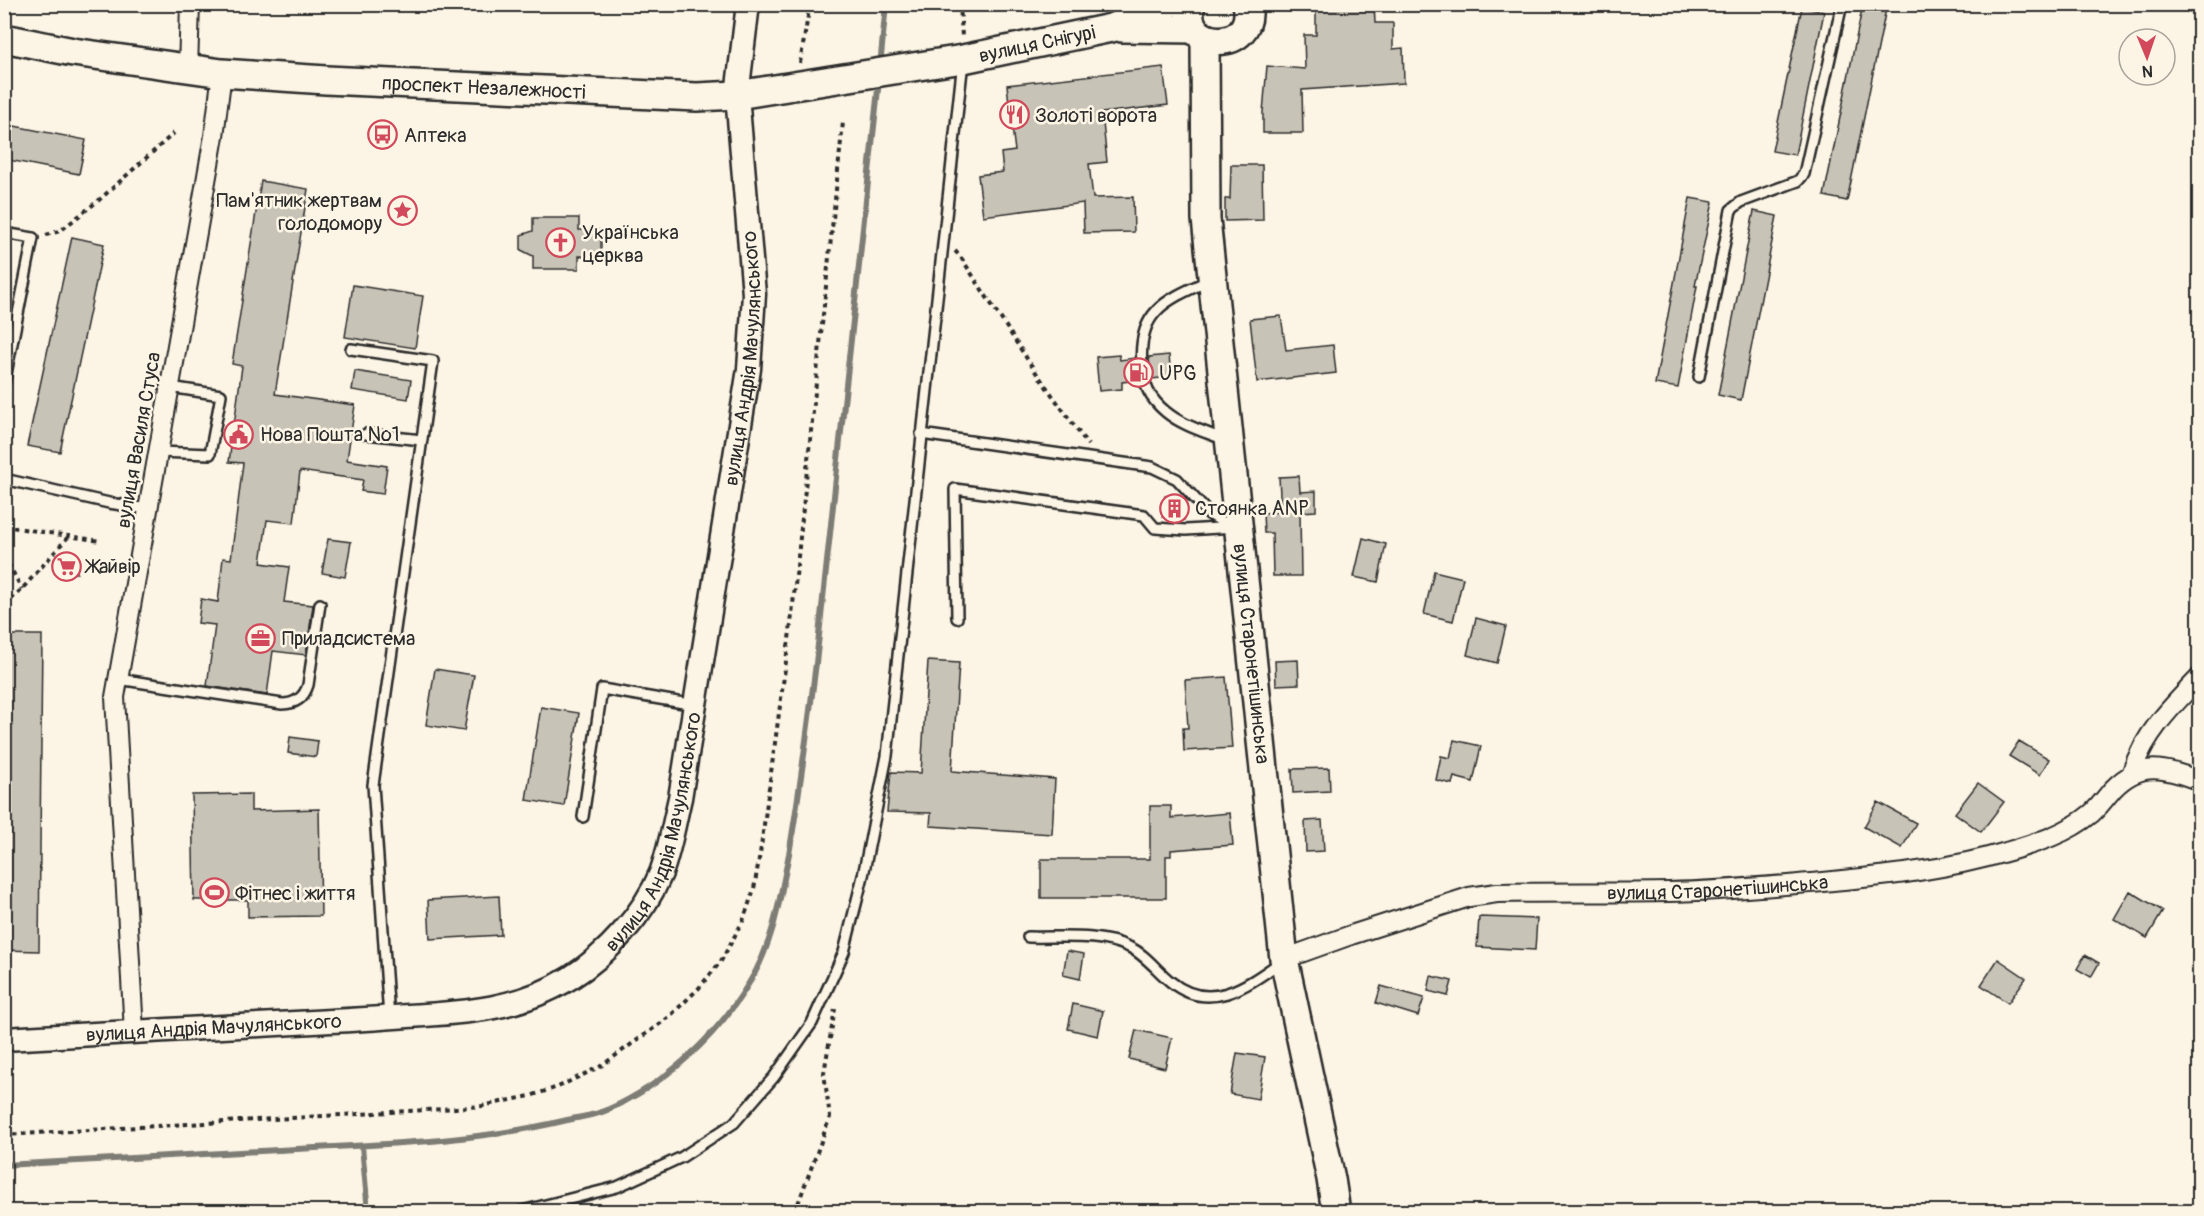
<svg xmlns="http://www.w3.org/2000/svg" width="2204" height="1216" viewBox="0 0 2204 1216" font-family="Pangolin,sans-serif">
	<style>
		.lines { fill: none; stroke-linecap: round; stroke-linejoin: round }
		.stream { stroke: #7d7b74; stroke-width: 6 }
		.building { fill: #c8c3b7; stroke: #2b2b2b; stroke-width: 1.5 }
		.service-casing { stroke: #2b2b2b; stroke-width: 14 }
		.minor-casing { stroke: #2b2b2b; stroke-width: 22 }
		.tertiary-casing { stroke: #2b2b2b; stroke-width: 27 }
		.secondary-casing { stroke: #2b2b2b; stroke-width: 32 }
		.path { stroke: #2b2b2b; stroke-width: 4; stroke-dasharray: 4.5 4.5; stroke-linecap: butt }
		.service { stroke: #fcf5e5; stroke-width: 9 }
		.minor { stroke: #fcf5e5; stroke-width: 18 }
		.tertiary { stroke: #fcf5e5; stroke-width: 22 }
		.secondary { stroke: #fcf5e5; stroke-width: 27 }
		.labels { text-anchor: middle; stroke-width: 5; stroke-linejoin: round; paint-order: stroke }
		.street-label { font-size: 20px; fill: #2b2b2b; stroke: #fcf5e5 }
		.poi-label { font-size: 20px; fill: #2b2b2b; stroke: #fcf5e5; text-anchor: start }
	</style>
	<rect width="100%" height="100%" fill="#fcf5e5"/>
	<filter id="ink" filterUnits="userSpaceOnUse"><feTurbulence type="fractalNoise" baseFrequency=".0167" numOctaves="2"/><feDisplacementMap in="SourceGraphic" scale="12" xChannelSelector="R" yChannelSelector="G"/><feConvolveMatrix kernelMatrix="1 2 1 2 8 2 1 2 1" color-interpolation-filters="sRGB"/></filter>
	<g filter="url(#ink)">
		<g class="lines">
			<path class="stream" d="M880 67 886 4
				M362 1146 368 1212
				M4 1165C114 1159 223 1153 333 1147 410 1143 488 1139 563 1121 578 1117 594 1116 607 1110 665 1084 716 1038 749 983 773 945 780 898 789 854 800 791 808 727 816 663L879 80"/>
		</g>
		<path class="building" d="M1316 4H1374L1375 23H1393V49L1403 48 1404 83 1302 90 1303 133H1263V112L1267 66 1305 69 1304 35H1316Z
			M1863 4H1887L1847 201 1824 196Z
			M1802 7 1824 12 1795 155 1772 151Z
			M1163 67 1168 105 1102 113 1107 162 1089 164 1093 198 1133 197 1134 232 1084 233 1083 203 983 216 978 175 1003 172 1001 153 1015 151 1012 127 1003 118 1004 107 1009 103 1007 85Z
			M4 124 86 140 79 174 4 159Z
			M1231 165H1262L1263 220 1225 221V199H1230Z
			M261 181 308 189 275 394 355 405 347 460 387 466 383 494 361 491 363 480 300 471 294 523 267 520 261 563 289 567 284 602 313 605 306 655 273 651 267 695 207 686 215 625 198 623 201 599 218 602 223 558 231 559 243 463 229 462 242 366 232 364Z
			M1690 198 1713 202 1695 286H1697L1678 388 1655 384Z
			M1754 211 1777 216 1741 400 1718 395Z
			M533 218H579V230H601V257L579 256V269H533V256L521 250V235L533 231Z
			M72 237 104 244 60 452 27 446Z
			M353 285 423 296 415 348 345 337Z
			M1281 316 1286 350 1333 345 1336 373 1257 382 1250 319Z
			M1119 355 1120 360 1135 358 1138 380 1122 382V389L1099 391 1096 357Z
			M1169 355 1171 377 1151 379 1149 357Z
			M355 371 411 380 408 399 352 390Z
			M1299 476 1300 492 1316 491V511L1300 512 1301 576H1273L1272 533H1264L1263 513 1281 512 1279 477Z
			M1165 496 1186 499 1184 520 1163 517Z
			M1363 538 1386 544 1378 582 1354 577Z
			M328 539 351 542 345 577 322 573Z
			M55 558H77V573H55Z
			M1434 571 1463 578 1453 621 1424 614Z
			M1476 618 1506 626 1497 663 1467 655Z
			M5 635H42L39 951 4 950Z
			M1298 660 1299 684 1276 685 1275 661Z
			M928 661 959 663 952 771 1055 779 1052 834 930 826 931 813 887 812 891 772 921 773Z
			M435 669 474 675 464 731 426 725Z
			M1226 677 1232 748 1184 751 1183 728H1188L1185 680Z
			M541 707 579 713 564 806 526 800Z
			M290 737 318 741 316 757 288 753Z
			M1454 740 1481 746 1473 782 1454 777 1452 784 1436 780 1441 756 1450 758Z
			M2019 741 2049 759 2040 775 2009 756Z
			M1329 768 1330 791 1293 793 1292 769Z
			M1978 783 2004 802 1981 832 1955 813Z
			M251 794V811L319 809 321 916 248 917V900H194L192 795Z
			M1878 802 1916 823 1902 848 1864 827Z
			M1150 806H1171V818L1230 813 1233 845 1171 850V856H1166V898H1041V859H1150Z
			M1322 820 1324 851 1306 852 1305 821Z
			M2130 891 2163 911 2147 938 2114 919Z
			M499 896 501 935 430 939 428 900Z
			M1479 917 1537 919 1535 950 1477 947Z
			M1067 951 1084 954 1080 979 1063 975Z
			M2085 955 2099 963 2091 977 2077 969Z
			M1998 959 2026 978 2008 1003 1981 985Z
			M1431 976 1452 981 1448 996 1428 991Z
			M1381 986 1424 998 1418 1016 1376 1003Z
			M1073 1004 1103 1011 1098 1036 1068 1029Z
			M1136 1030 1172 1038 1165 1068 1129 1059Z
			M1237 1053 1265 1057 1258 1099 1230 1094Z"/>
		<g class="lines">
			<defs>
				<path id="service" d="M4 233 33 238 4 384
					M1210 280C1166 300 1137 311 1142 365 1144 386 1149 398 1166 412 1183 426 1206 432 1225 440
					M351 349 433 361 373 785 389 1018
					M1699 377 1731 210 1741 202 1798 181 1804 174 1842 4
					M366 434 422 440
					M921 434 1152 467 1177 479 1209 514 1227 525
					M159 452 210 454 221 395 170 387
					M4 479 109 503 148 509
					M957 618 955 489 1144 515 1155 528 1186 530 1235 527
					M118 679 282 704C295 704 304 698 308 685L320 604
					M583 817 602 689 695 705
					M1028 937C1060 938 1099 933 1129 947 1145 954 1157 971 1171 982 1211 1014 1248 985 1282 961
					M518 1212 617 1187 682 1157 734 1123 774 1077 812 1023 844 952 863 876 887 756 963 61"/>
				<g id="minor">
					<path d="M188 70 190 4"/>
					<path d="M2132 772C2144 734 2172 706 2200 677"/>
					<path id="s1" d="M1284 959 1351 935 1469 897 1497 893C1554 892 1612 893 1669 892 1720 891 1772 886 1823 882 1885 876 1946 870 2006 852 2036 843 2067 834 2092 813 2100 806 2106 797 2113 789 2141 760 2164 768 2200 781"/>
					<path d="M134 1032 115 697 214 136 222 73"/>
				</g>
				<g id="tertiary">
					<path id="s2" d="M4 1039C101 1034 198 1028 295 1023 333 1021 371 1019 408 1016 465 1013 520 1009 570 978 607 955 644 914 661 873 670 849 674 823 680 798L749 369 754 294 737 95 748 4"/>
				</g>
				<g id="secondary">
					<path d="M1191 4C1178 51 1258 54 1247 4"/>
					<path d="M1122 28 1194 29"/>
					<path id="s3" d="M4 38 73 52 222 73 326 80 697 97 737 95 963 59 1111 28 1168 4"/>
					<path id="s4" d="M1205 38 1206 219 1284 959 1331 1179 1336 1212"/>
				</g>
			</defs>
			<use href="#service" class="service-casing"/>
			<use href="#minor" class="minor-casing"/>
			<use href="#tertiary" class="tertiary-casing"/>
			<use href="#secondary" class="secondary-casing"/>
			<path class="path" d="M960 4 962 37
				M800 63 810 4
				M46 235 60 231 99 200 174 133
				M955 251 960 256 1035 371 1088 445
				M4 526 101 541
				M4 556 22 589
				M4 606 22 589 68 537
				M4 1135 442 1109 482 1106 530 1096 558 1087 601 1066 668 1018 699 988 721 961 743 921 754 889 761 847 791 624 843 122
				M795 1212 830 1117 824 1073 835 1009"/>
			<use href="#service" class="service"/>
			<use href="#minor" class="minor"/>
			<use href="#tertiary" class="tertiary"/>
			<use href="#secondary" class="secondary"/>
		</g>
	</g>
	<defs>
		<symbol id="restaurant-ring" viewBox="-11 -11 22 22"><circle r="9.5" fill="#fcf5e5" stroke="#d1495b" stroke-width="1.5"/><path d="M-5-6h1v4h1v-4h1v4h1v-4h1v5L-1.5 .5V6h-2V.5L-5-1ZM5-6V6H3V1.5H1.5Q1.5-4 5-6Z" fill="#d1495b"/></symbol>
		<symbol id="bus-ring" viewBox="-11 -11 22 22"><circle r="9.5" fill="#fcf5e5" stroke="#d1495b" stroke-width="1.5"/><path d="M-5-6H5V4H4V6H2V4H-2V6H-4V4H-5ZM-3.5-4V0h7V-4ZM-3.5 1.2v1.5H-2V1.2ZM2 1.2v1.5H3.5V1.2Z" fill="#d1495b"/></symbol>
		<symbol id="sight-ring" viewBox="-11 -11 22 22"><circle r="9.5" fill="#fcf5e5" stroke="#d1495b" stroke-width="1.5"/><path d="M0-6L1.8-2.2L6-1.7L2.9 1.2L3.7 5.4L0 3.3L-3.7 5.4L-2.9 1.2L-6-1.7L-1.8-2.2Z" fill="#d1495b"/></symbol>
		<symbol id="church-ring" viewBox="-11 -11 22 22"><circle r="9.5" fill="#fcf5e5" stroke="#d1495b" stroke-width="1.5"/><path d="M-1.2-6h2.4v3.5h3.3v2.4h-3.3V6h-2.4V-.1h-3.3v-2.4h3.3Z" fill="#d1495b"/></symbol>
		<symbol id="fuel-ring" viewBox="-11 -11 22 22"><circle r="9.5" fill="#fcf5e5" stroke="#d1495b" stroke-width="1.5"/><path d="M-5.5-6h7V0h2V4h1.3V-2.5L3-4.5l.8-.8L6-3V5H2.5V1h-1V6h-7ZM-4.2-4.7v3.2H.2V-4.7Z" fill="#d1495b"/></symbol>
		<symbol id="civic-ring" viewBox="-11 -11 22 22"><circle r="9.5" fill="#fcf5e5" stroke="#d1495b" stroke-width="1.5"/><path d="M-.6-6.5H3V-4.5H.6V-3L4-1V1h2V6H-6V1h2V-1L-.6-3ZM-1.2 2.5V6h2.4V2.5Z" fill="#d1495b"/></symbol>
		<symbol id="building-ring" viewBox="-11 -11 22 22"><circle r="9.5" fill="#fcf5e5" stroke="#d1495b" stroke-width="1.5"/><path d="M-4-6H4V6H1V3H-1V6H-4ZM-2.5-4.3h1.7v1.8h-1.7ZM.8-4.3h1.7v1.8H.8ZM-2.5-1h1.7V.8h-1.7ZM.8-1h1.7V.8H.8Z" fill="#d1495b"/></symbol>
		<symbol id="supermarket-ring" viewBox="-11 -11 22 22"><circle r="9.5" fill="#fcf5e5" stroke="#d1495b" stroke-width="1.5"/><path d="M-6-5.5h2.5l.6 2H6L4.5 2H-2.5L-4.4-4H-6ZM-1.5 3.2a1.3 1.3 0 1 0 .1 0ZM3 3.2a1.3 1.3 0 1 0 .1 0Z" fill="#d1495b"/></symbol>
		<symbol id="office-ring" viewBox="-11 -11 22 22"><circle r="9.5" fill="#fcf5e5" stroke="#d1495b" stroke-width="1.5"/><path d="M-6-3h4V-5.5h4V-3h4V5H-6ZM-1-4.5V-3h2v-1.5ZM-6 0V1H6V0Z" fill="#d1495b"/></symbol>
		<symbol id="stadium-ring" viewBox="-11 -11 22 22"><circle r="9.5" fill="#fcf5e5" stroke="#d1495b" stroke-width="1.5"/><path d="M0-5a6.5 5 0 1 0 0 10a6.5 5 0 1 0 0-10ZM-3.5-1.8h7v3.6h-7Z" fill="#d1495b"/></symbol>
	</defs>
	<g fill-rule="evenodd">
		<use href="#restaurant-ring" x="998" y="98" width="33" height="33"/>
		<use href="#bus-ring" x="366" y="118" width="33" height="33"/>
		<use href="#sight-ring" x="386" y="194" width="33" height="33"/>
		<use href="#church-ring" x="544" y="226" width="33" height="33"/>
		<use href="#fuel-ring" x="1122" y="356" width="33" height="33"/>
		<use href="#civic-ring" x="222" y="418" width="33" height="33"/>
		<use href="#building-ring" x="1158" y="492" width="33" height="33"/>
		<use href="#supermarket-ring" x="50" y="550" width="33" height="33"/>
		<use href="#office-ring" x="244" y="622" width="33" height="33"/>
		<use href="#stadium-ring" x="198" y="876" width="33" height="33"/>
	</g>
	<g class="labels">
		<g class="street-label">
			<text dy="7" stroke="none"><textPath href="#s3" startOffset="1041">вулиця Снігурі</textPath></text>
			<text dy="7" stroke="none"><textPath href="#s3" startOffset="483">проспект Незалежності</textPath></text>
			<text dy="7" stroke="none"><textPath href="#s2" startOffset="1236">вулиця Андрія Мачулянського</textPath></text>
			<text transform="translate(138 440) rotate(-80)" y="7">вулиця Василя Стуса</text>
			<text dy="7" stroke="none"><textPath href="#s4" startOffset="618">вулиця Старонетішинська</textPath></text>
			<text dy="7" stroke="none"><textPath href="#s2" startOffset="750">вулиця Андрія Мачулянського</textPath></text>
			<text dy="7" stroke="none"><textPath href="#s1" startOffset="444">вулиця Старонетішинська</textPath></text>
			<text dy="7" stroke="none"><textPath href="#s2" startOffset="210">вулиця Андрія Мачулянського</textPath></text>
		</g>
		<g class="poi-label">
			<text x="1035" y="122">Золоті ворота</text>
			<text x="404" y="142">Аптека</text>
			<text x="382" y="207" text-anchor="end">Пам'ятник жертвам<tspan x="382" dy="23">голодомору</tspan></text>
			<text x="582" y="239">Українська<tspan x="582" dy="23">церква</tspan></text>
			<text x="1159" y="380">UPG</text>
			<text x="260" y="441">Нова Пошта №1</text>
			<text x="1195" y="515">Стоянка ANP</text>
			<text x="87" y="573">Жайвір</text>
			<text x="282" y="645">Приладсистема</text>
			<text x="235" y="900">Фітнес і життя</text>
		</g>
	</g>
	<rect width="2204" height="1216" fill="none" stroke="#fcf5e5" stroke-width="24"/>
	<rect x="12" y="12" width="2180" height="1192" fill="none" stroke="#2b2b2b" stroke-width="2" filter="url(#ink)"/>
	<g transform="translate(2147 57) rotate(178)"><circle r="28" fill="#fcf5e5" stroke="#a8a49b" stroke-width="1.5"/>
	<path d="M0-4.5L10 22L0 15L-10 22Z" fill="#d1495b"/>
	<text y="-9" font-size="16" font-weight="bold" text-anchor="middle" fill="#2b2b2b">N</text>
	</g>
</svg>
